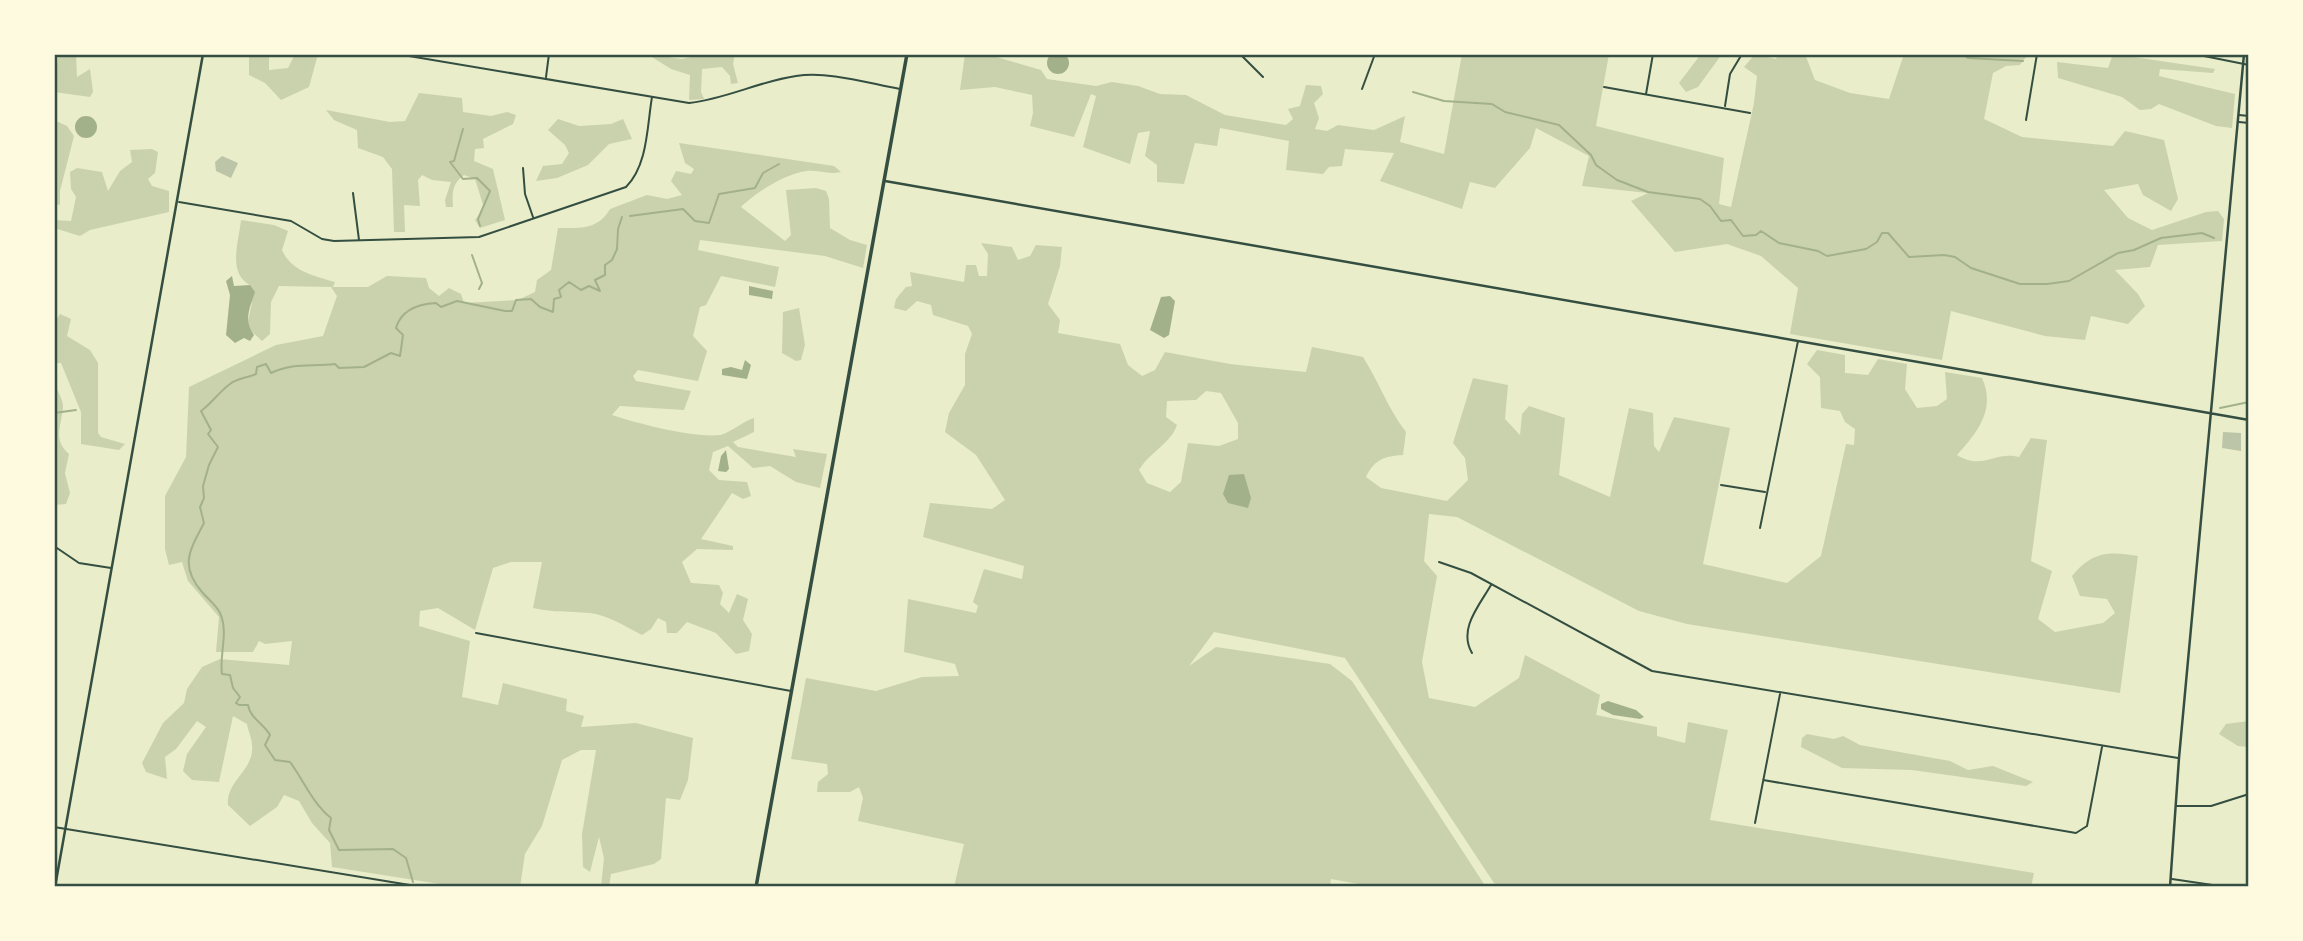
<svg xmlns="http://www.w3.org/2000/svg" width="2303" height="941" viewBox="0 0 2303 941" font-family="Merriweather,serif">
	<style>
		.green { fill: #cad2ad; fill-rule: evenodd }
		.water { fill: #a3b18a }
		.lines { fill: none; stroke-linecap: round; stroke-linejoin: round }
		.stream { stroke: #a3b18a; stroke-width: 2 }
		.building { fill: #bcc5a7 }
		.minor { stroke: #344e41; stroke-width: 2 }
		.tertiary { stroke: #344e41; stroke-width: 2.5 }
		.secondary { stroke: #344e41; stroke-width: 2.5 }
		.primary { stroke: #344e41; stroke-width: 3.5 }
		.neatline { fill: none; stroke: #344e41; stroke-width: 2.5 }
	</style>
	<rect width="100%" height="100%" fill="#e9edc9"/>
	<path class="green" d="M63 54H76L77 77 90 69 93 92 90 97 54 92 58 58Z
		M249 54H269V70L288 68 295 54H318L309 87 281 100 265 83 249 75Z
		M647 54 682 59 703 54H735L733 64 738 83 731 84 730 76 722 67 702 69 701 92 704 99 689 100 690 75 671 69Z
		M965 54H986L1041 70 1047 79 1096 86 1112 82 1138 86 1160 94 1186 95 1225 115 1286 125 1293 119 1288 109 1300 106 1306 85 1321 86 1323 94 1314 103 1319 118 1315 129 1327 131 1338 125 1374 130 1405 116 1400 142 1444 154 1462 54H1609L1596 126 1724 158 1719 204 1731 207 1754 103 1757 76 1744 67 1755 54 1776 59 1778 54H1805L1815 80 1850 93 1889 99 1904 54 2021 55 2026 57 2020 65 2006 66 1993 73 1984 119 2022 137 2113 146 2125 131 2164 140 2178 199 2171 211 2143 195 2138 184 2104 190 2128 218 2152 230 2206 212 2218 211 2224 219 2222 241 2158 245 2150 267 2115 270 2138 294 2145 306 2128 324 2091 316 2085 340 2045 336 1951 311 1942 360 1790 334 1798 288 1761 256 1727 244 1675 252 1631 201 1648 193 1582 186 1589 156 1536 128 1530 148 1495 188 1470 182 1462 209 1380 181 1394 153 1345 149 1342 166 1329 167 1323 174 1286 170 1289 141 1220 128 1217 146 1195 143 1184 184 1157 182V165L1145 156 1150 131 1138 133 1130 164 1083 147 1096 96 1091 94 1074 137 1030 126 1033 113 1032 95 995 87 960 90Z
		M1701 54H1722L1698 87 1686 92 1679 83Z
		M2113 54 2215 69 2213 73 2160 69 2159 76 2235 94 2232 128 2216 126 2159 104 2151 109 2140 110 2122 97 2058 78 2057 62 2108 68Z
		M419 93 462 98 463 112 491 116 507 112 516 115 513 124 483 139 484 148 475 149 474 161 493 169 505 220 480 228 475 220 484 208 475 179 464 175C452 184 452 192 453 207H446L445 200 451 182 432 180 422 175 418 180 420 206 404 205 405 232H394L392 169 383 157 358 148 357 130 334 120 326 110 390 122 405 121Z
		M558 119 579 126 611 124 623 119 632 139 609 144 588 165 557 178 536 181 543 166 562 164 569 153 565 145 548 130Z
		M54 120 67 126 74 136 60 191V205L54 204Z
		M679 143 834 166 841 172C828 175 819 170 807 171 786 173 755 193 741 207L785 241 791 235 786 190 816 188 826 191 829 199 830 228 850 240 867 245 863 268 825 256 700 240 698 250 779 267 775 287 721 276 706 305 700 307 693 336 707 351 698 381 638 370 633 376 636 381 691 391 684 410 620 406 612 415C640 424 692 438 720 435 728 434 744 421 754 418V432L733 442 738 447 796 457 793 449 827 454 820 488 796 482 770 466 753 468 728 446 713 452 709 470 719 480 747 482 751 496 743 499 732 493 701 539 733 546V550L697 549 682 562 691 583 719 585 723 593 720 604 729 613 737 594 748 599 743 620 752 634 749 651 736 654 716 633 687 622 677 633H667L666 622 658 618 651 629 642 635C626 627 608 615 590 613 568 611 555 613 533 608L542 562H511L493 568 475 630 438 608 420 611 419 626 470 641 462 697 498 705 503 683 567 699 566 711 584 716 581 727 636 723 693 738 688 780 680 800 666 798 661 859 654 864 611 874 609 887H601L604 858 599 837 590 872 583 867 582 834 596 750H581L562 760 542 826 525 854 520 887H459L332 867 330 843 312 823 299 801 284 795 277 807 250 826 228 805C226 780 255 770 252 745 252 738 248 731 247 724L233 716 219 782 192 780 183 771 187 754 206 727 197 721 176 749 165 757 167 779 146 772 142 763 163 723 184 703 187 689 202 667 220 659 289 665 292 641 265 644 259 641 253 652H216L219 617 188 581 182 562 169 565 165 549V496L186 457 189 387 276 345 323 336 337 296 331 287 279 286 271 302 270 334 262 341 249 329 248 322 252 302 250 285C227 273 239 241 241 220L274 225 288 231 282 250C291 271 314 276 335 282L333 287H368L387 276 426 278 429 288 439 296 449 288 461 294 464 303 518 300 535 292 537 280 551 270 558 228C580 228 598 230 610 209L647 195 667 199 682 195 671 181 676 171 691 174 694 169 685 163Z
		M152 149 158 152 155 173 148 179 152 186 169 191V212L90 230 80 236 54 228V220L71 221 76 197 71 189 70 172 77 168 102 172 108 191 120 171 132 162 130 150Z
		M981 243 1012 247 1018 260 1030 256 1036 245 1062 247 1060 266 1048 304 1060 320 1058 333 1120 344 1128 365 1142 376 1155 370 1165 352 1230 364 1306 372 1312 347 1363 357C1380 384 1387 407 1406 432L1403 455C1384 456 1374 460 1366 477L1381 488 1447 501 1468 480 1465 458 1453 443 1473 378 1508 385 1505 419 1520 435 1522 414 1529 406 1565 418 1559 475 1610 497 1629 408 1653 413 1654 446 1659 452 1674 417 1730 428 1703 564 1787 583 1821 556 1846 444 1854 445 1855 429 1845 422 1840 411 1821 408 1820 377 1807 364 1817 350 1845 355V373L1868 375 1878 359 1907 364 1905 389 1917 408 1937 406 1947 399 1945 372 1982 378C1996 409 1978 432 1957 455 1983 471 1994 451 2019 457L2031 438 2047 440 2031 561 2052 571 2038 619 2055 632 2103 623 2115 613 2107 599 2080 596 2072 576C2092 552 2108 551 2138 556L2120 693 1687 624 1639 611 1457 517 1429 514 1424 561 1437 576 1422 662 1429 698 1475 707 1519 678 1525 655 1600 695 1596 715 1657 727V736L1685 743 1688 722 1728 730 1710 820 2034 873 2031 887H1504L1494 883 1345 658 1214 632 1189 666 1216 647 1330 664 1352 681 1484 884 1483 887H1375L1331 879 1330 887H954L964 844 858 821 863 798 859 787 850 792H817L818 782 828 774 827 764 791 759 806 678 876 691 922 677 959 676 955 664 904 652 908 599 976 613 978 606 973 602 984 569 1022 579 1024 566 923 537 930 503 992 509 1005 500 976 455 945 432 949 413 965 385V354L972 334 968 326 933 315 931 305 917 301 906 311 894 308 896 299 906 287 912 286 910 272 964 282 966 265H976L979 276H987L988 254ZM1206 391 1221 393 1238 423V439L1219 446 1188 443 1181 482 1170 492 1147 483 1139 470C1149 453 1171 443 1177 425L1166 417 1167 401 1196 400Z
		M799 308 805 345 801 360 796 361 782 353 783 312Z
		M60 314 71 319 67 336 90 350 98 363V433L101 437 125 444 119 450 81 444V412L61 363H54V323Z
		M54 383C57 389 62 398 63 405 63 424 51 438 69 454L65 473 70 493 66 504 54 505Z
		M2249 721V747L2238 746 2219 734 2226 724Z
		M1807 734 1834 739 1843 736 1860 745 1950 761 1968 770 1993 766 2033 782 2026 786 1912 770 1842 768 1801 747 1802 738Z"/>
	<path class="water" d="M1047 63a11 11 0 1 1 22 0a11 11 0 1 1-22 0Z
		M75 127a11 11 0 1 1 22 0a11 11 0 1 1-22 0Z
		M232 276 234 286 250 285 255 292C250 307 243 321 254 335L250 341 244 338 235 343 226 335 230 295 226 281Z
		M749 286 773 291 772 299 749 295Z
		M1170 296 1175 301 1169 335 1164 338 1150 330 1161 297Z
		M745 360 751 365 747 379 722 375V369L731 367 742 370Z
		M726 450 729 469 726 472 718 471 721 456Z
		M1244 474 1251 498 1248 508 1228 503 1223 494 1229 475Z
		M1608 701 1636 710 1644 717 1640 719 1613 715 1601 709V704Z"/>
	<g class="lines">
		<path class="stream" d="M1942 54H1946
			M1963 54 1968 58 2023 61
			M1413 92 1444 101 1492 104 1505 112 1559 125 1591 155 1596 165 1617 180 1648 192 1700 199 1710 206 1721 221 1731 220 1743 236 1756 235 1761 231 1779 243 1818 251 1827 256 1866 249 1877 242 1882 233H1888L1909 257 1944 255 1955 257 1971 268 2020 284H2047L2069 281 2118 253 2134 250 2161 238 2202 233 2214 238
			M463 129 454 161 450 162 463 179 477 178 490 191 478 219 480 226
			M630 216 683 209 695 221 709 223 719 194 755 188 763 173 779 164
			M472 255 482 283 479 289
			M2220 408 2249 402
			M54 413 76 410
			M413 882 406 858 393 849 339 850 329 830 331 818C313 804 304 781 290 762L275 760 265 745 270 735C264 724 250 718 248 705H239L236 703 240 697 233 688 230 675 222 674C219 654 229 633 220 613 217 606 208 599 202 592 179 565 190 550 204 523L200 507 204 498 203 486 209 465 218 447 208 434 211 430 201 411C212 403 219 392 230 384 237 378 248 378 256 374L257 367 266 364 271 373C294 362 312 367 335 364L339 368 364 367 391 353 400 356 403 335 396 328C401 310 419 304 436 303L441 307 457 301 505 311H512L516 300 531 299 540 307 553 312 554 299 561 297 559 290 569 282 581 290 589 286 600 291 595 280 605 275V265L612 260 617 249 618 229 622 217"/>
	</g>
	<path class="building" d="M222 156 238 163 231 178 216 171 215 162Z
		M2223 432 2241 433V451L2222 448Z"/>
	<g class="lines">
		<path class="minor" d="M397 54 689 103C726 99 760 81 796 76 829 71 867 83 900 89
			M1240 54 1263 77
			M2194 54 2249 65
			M546 77 549 54
			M1604 87 1750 113
			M1362 89 1375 54
			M1646 94 1653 54
			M1725 106 1730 74 1742 54
			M2239 115 2249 116
			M2026 120 2037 54
			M2239 122 2249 123
			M523 168 525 194 533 217
			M353 193 359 240
			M179 202 291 221 322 239 334 241 479 237 626 187C648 165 647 126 652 97
			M1721 485 1765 492
			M1760 528 1798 341
			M54 546 79 563 111 568
			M1439 562 1471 573 1652 671 2178 758
			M476 633 791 691
			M1472 653C1458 629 1479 606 1491 585
			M1763 780 2076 833 2087 826 2102 747
			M2177 806H2211L2249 794
			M1755 823 1780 694
			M54 827 422 887
			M2172 879 2226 887 2249 886"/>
		<path class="tertiary" d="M885 181 2249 420
			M2170 887 2179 758 2244 54"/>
		<path class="secondary" d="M55 887 203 54"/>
		<path class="primary" d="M756 887 907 54"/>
	</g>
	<rect width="2303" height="941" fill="none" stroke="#fefae0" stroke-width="112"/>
	<rect x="56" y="56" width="2191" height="829" class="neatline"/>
</svg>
